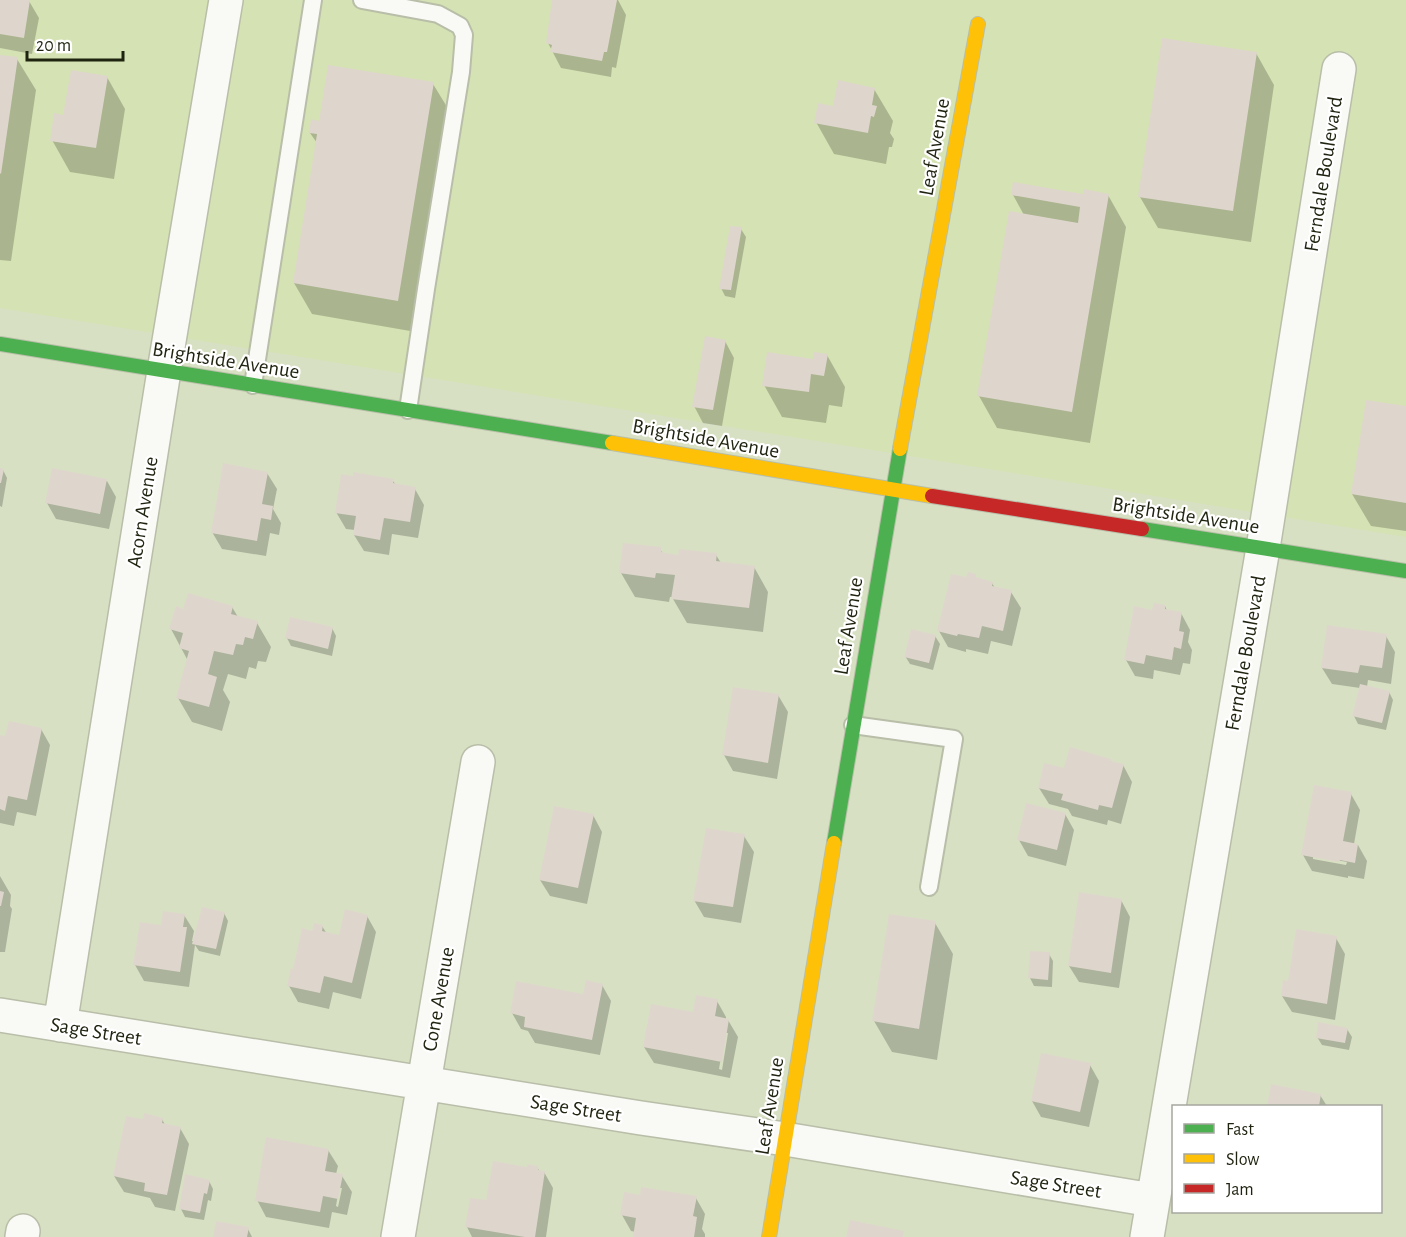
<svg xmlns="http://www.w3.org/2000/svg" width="1406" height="1237" viewBox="0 0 1406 1237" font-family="'Alegreya Sans',sans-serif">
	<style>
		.built { fill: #d5e2b3 }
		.shadow { fill: #0003; fill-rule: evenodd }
		.building { fill: #ded6cc }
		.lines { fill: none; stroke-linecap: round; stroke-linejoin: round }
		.lane-casing { stroke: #b8bea8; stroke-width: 20 }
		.street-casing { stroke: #b8bea8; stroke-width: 36 }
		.fast-casing { stroke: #b8bea8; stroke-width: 16 }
		.slow-casing { stroke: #b8bea8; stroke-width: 16 }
		.jam-casing { stroke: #b8bea8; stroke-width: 16 }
		.lane { stroke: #f9faf6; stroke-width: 16 }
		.street { stroke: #f9faf6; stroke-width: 33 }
		.fast { stroke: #4caf50; stroke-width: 14 }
		.slow { stroke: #ffc107; stroke-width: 14 }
		.jam { stroke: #c62828; stroke-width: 14 }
		.labels { text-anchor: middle; stroke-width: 4.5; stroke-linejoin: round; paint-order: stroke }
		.street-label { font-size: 21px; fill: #1f2410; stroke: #fff }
	</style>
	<rect width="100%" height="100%" fill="#d8e0c3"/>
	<path class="built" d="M0 0H1406V537L0 308Z"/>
	<path class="shadow" d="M0 0 29 1 39 18 32 54 0 48Z
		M554 0H618L626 15 616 68 612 67 611 77 561 68 548 43Z
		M1256 53 1274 85 1251 242 1158 228 1140 197Z
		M0 56 17 59 36 90 11 261 0 260Z
		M107 77 125 109 114 179 70 172 52 140 65 117Z
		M433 84 452 115 416 332 312 314 294 283 317 143 310 133 320 122Z
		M874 89 893 121 890 133 894 139 892 147H889L886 164 834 154 816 122 834 108Z
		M1013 195H1108L1126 227 1090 443 997 428 979 396 1024 215Z
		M741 229 746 237 735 298 725 296 721 288Z
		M725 341 734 358 722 426 703 423 694 406Z
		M827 355 845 387 842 407 829 405 826 423 782 417 764 385Z
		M1406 408V531L1371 526 1352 494Z
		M0 470H3L7 478 2 507 0 506Z
		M267 473 277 489 273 509 281 523 279 535 270 533 266 556 222 549 212 532Z
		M107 481 116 497 109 529 56 519 47 503Z
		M393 481 396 485 415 489 424 505 418 538 392 534 389 555 364 551 354 535 355 530 346 529 336 512Z
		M660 549 663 554 679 557 716 555 721 563 754 567 768 592 763 632 687 623 673 599V597H670L669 602 635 597 621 573Z
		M977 579 992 583 995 588 1011 592 1021 608 1012 646 991 641 988 654 966 649V652L948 647 939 631Z
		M1165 606 1167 611 1181 613 1190 630 1188 642 1192 650 1190 664 1183 663 1180 675 1154 670 1153 679 1135 676 1126 660 1154 611Z
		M232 607 238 617 257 623 271 647 266 662 258 661 256 669 249 667 246 679 228 674 223 690 230 702 222 731 192 722 178 698 188 661 171 629 184 611Z
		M332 628 336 636 332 656 291 646 287 638Z
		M935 636 940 644 933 670 910 664 905 656Z
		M1386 636 1395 652 1391 684 1368 680 1367 687 1389 692 1393 700 1386 730 1358 724 1354 716 1360 688 1332 684 1322 668Z
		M778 695 788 712 777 779 733 771 724 755Z
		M41 729 50 745 36 816 17 812 14 826 0 823V743L7 738Z
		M1110 760 1112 762 1123 765 1132 782 1121 824 1108 820 1107 825 1072 816 1068 809 1049 804 1039 788 1065 770Z
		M1351 794 1360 810 1354 844 1358 845 1367 861 1364 879 1348 876V878L1312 871 1303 855ZM1313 856 1347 862 1346 865 1313 859Z
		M1065 814 1074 830 1066 866 1028 856 1019 840Z
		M593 815 602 832 587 904 550 896 540 880Z
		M744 836 754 852 741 923 704 917 694 900Z
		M0 876 11 895 10 906 12 909 5 952H0Z
		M1121 900 1130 917 1119 988 1079 982 1069 966Z
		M224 913 228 921 220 956 199 951 195 945 189 987 144 981 135 965 162 926 184 915 194 931 192 941H195Z
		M367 916 376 932 361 999 333 992 329 1009 298 1002 289 986 294 970 313 933 322 926 327 934 340 937Z
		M935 923 953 954 937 1060 892 1052 874 1021Z
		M1336 938 1345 954 1335 1020 1292 1012 1282 996 1289 982Z
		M1049 954 1053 961 1052 987 1034 986 1030 978Z
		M602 985 611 1001 600 1055 535 1043 528 1031 521 1029 512 1013 585 996Z
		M717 1001 726 1017V1020H728L738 1037 730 1078 654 1063 644 1047ZM725 1033H728L722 1070 719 1069Z
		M1347 1029 1352 1037 1349 1050 1322 1045 1317 1037Z
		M1090 1065 1099 1081 1089 1127 1041 1117 1032 1101Z
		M1273 1086 1320 1095 1327 1106H1269Z
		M162 1119 165 1125 180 1128 189 1144 175 1211 155 1207 150 1198 124 1192 114 1176 144 1121Z
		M328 1150 338 1166 336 1174 342 1176 352 1192 347 1215 332 1212 329 1228 266 1217 257 1200ZM339 1188H342L338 1207 336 1206Z
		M537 1167 540 1172H544L553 1188 546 1237H472L467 1227 487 1202 528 1168Z
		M209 1181 213 1189 211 1201 208 1200 204 1220 185 1217 181 1209Z
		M641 1196 696 1198 705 1214 702 1229 705 1234V1237H635L636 1232 631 1231 622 1215Z
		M248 1229 252 1237H214Z"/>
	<path class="building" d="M0 0H30L24 38 0 34Z
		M552 0H617L607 52H604L602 61 550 52 552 45 546 43Z
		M1162 38 1257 52 1233 211 1138 197Z
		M0 55 18 57 1 174 0 173Z
		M328 65 434 82 398 301 293 283 317 134 309 133 311 119 319 121Z
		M71 70 108 76 96 148 50 141 54 113 63 115Z
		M838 80 875 88 872 105 877 106 874 117 871 116 868 133 814 123 818 103 833 106Z
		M1013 182 1083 194 1084 189 1109 194 1072 412 977 396 1009 211 1078 223 1080 207 1011 195Z
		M730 226 742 227 731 290 719 289Z
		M705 336 726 340 713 410 692 407Z
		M767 352 813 359 814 352 828 354 824 376 811 374 809 392 762 386Z
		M1366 400 1406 406V503L1351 494Z
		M223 463 268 472 262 504 273 506 271 520 261 518 257 541 211 533Z
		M0 468 4 469 1 483H0Z
		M52 468 107 479 100 514 45 503Z
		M353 472 394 479 393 483 416 487 410 522 384 518 380 540 353 535 356 516 335 513 341 474 353 476Z
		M623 543 661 547V552L678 555 679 549 717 553 716 561 755 566 749 608 671 599 675 575 656 573 655 578 619 573Z
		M968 572 976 574V577L993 582 992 586 1012 590 1003 631 982 626 979 638 958 634 957 636 937 631 951 574 966 577Z
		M188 593 233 606 231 614 258 621 253 639 245 637 243 645 236 644 233 655 214 651 208 674 217 677 209 707 176 698 189 651 179 648 183 633 169 629 176 606 183 609Z
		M1154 603 1165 605V609L1182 612 1179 631 1184 632 1181 649 1174 647 1172 660 1146 655 1144 664 1124 660 1134 606 1152 610Z
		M290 617 333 627 328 649 285 638Z
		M1327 625 1387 634 1382 668 1360 665 1358 673 1321 668Z
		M911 629 936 635 929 663 904 657Z
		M1360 684 1390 691 1382 723 1352 716Z
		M733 687 779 694 768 763 722 755Z
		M9 721 42 728 27 800 8 796 5 811 0 809V735L5 736Z
		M1070 747 1111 759V761L1124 764 1112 808 1099 805 1098 810 1061 800 1063 794 1038 788 1044 763 1064 768Z
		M1314 785 1352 792 1343 841 1358 844 1355 863 1340 860 1339 862 1301 855Z
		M1026 803 1066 813 1057 850 1017 840Z
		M554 806 594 814 578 888 539 880Z
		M706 828 745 834 733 907 693 901Z
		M0 891 4 892 1 906H0Z
		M1079 892 1122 899 1111 973 1068 966Z
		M202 907 225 912 216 949 192 944Z
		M345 909 368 915 352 983 324 976 320 993 287 986 291 968 293 969 302 928 312 931 314 923 323 925 322 931 339 935Z
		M163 911 185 914 183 927H187L180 972 133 965 140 922 161 925Z
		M889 914 936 921 919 1029 872 1021Z
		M1296 929 1337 936 1327 1004 1281 996 1283 980 1288 981Z
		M1030 951 1050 952 1048 980 1028 978Z
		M586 980 603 984 592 1040 524 1027 525 1017 510 1013 516 981 583 994Z
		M696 995 718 999 715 1016 729 1019 722 1062 643 1047 651 1004 693 1012Z
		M1318 1022 1348 1028 1345 1043 1316 1038Z
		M1041 1053 1091 1063 1080 1112 1031 1101Z
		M1271 1084 1321 1094 1319 1106H1267Z
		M144 1113 163 1118 162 1123 181 1127 167 1195 144 1191 145 1183 113 1176 126 1116 143 1119Z
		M266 1137 329 1149 325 1171 343 1174 338 1199 323 1196 320 1212 255 1201Z
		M493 1161 527 1167V1164L538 1166V1170L545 1171 535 1237H525L465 1227 470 1198 486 1200Z
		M185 1174 210 1180 207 1194 204 1193 200 1213 179 1209Z
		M641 1187 697 1196 693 1216 697 1217 694 1237H633L636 1218 620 1215 624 1192 640 1195Z
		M850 1220 904 1231 903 1237H846Z
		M216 1221 249 1227 247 1237H213Z"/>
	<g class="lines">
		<defs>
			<path id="lane" d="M362 0 438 14 460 26 464 35 461 72 426 289 408 410
				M253 385 313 0
				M853 725 954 739 929 887"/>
			<path id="street" d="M0 1015 641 1118 785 1139 1152 1200
				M60 1025 164 371 226 0
				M22 1237 23 1231
				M398 1237 478 762
				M1147 1237 1263 548 1339 69"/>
			<path id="fast" d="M0 344 612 443
				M1142 529 1406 571
				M834 843 900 449"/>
			<path id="slow" d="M612 443 932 496
				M900 449 978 24
				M769 1237 834 843"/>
			<path id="jam" d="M932 496 1142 529"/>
		</defs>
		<use href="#lane" class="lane-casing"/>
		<use href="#street" class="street-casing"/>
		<use href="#fast" class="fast-casing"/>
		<use href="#slow" class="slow-casing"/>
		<use href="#jam" class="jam-casing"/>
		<use href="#lane" class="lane"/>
		<use href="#street" class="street"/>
		<use href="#fast" class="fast"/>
		<use href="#slow" class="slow"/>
		<use href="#jam" class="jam"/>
	</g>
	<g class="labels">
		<g class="street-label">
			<text transform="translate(934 147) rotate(-80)" y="7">Leaf Avenue</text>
			<text transform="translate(1323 174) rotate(-81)" y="7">Ferndale Boulevard</text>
			<text transform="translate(226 360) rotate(9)" y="7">Brightside Avenue</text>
			<text transform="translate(706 438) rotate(10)" y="7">Brightside Avenue</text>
			<text transform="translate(142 512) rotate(-81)" y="7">Acorn Avenue</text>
			<text transform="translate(1186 515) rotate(9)" y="7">Brightside Avenue</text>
			<text transform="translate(848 626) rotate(-81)" y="7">Leaf Avenue</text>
			<text transform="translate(1245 653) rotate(-80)" y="7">Ferndale Boulevard</text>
			<text transform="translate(438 999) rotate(-80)" y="7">Cone Avenue</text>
			<text transform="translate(96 1031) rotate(9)" y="7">Sage Street</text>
			<text transform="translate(769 1106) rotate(-81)" y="7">Leaf Avenue</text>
			<text transform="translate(576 1108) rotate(9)" y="7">Sage Street</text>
			<text transform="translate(1056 1184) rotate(9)" y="7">Sage Street</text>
		</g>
	</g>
	<rect x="1172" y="1105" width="210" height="108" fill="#ffffff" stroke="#a5a79f" stroke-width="1.5"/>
	<rect x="1184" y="1124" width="30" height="9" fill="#4caf50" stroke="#a5a79f" stroke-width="1.5"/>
	<text x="1226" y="1135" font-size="18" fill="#1f2410">Fast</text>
	<rect x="1184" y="1154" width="30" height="9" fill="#ffc107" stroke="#a5a79f" stroke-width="1.5"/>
	<text x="1226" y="1165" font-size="18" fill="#1f2410">Slow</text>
	<rect x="1184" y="1184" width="30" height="9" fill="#c62828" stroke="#a5a79f" stroke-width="1.5"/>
	<text x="1226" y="1195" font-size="18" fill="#1f2410">Jam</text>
	<path d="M27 51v9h96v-9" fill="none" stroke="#1f2410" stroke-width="3"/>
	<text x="36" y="51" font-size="18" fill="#1f2410" stroke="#ffffff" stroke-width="4.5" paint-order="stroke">20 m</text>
</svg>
